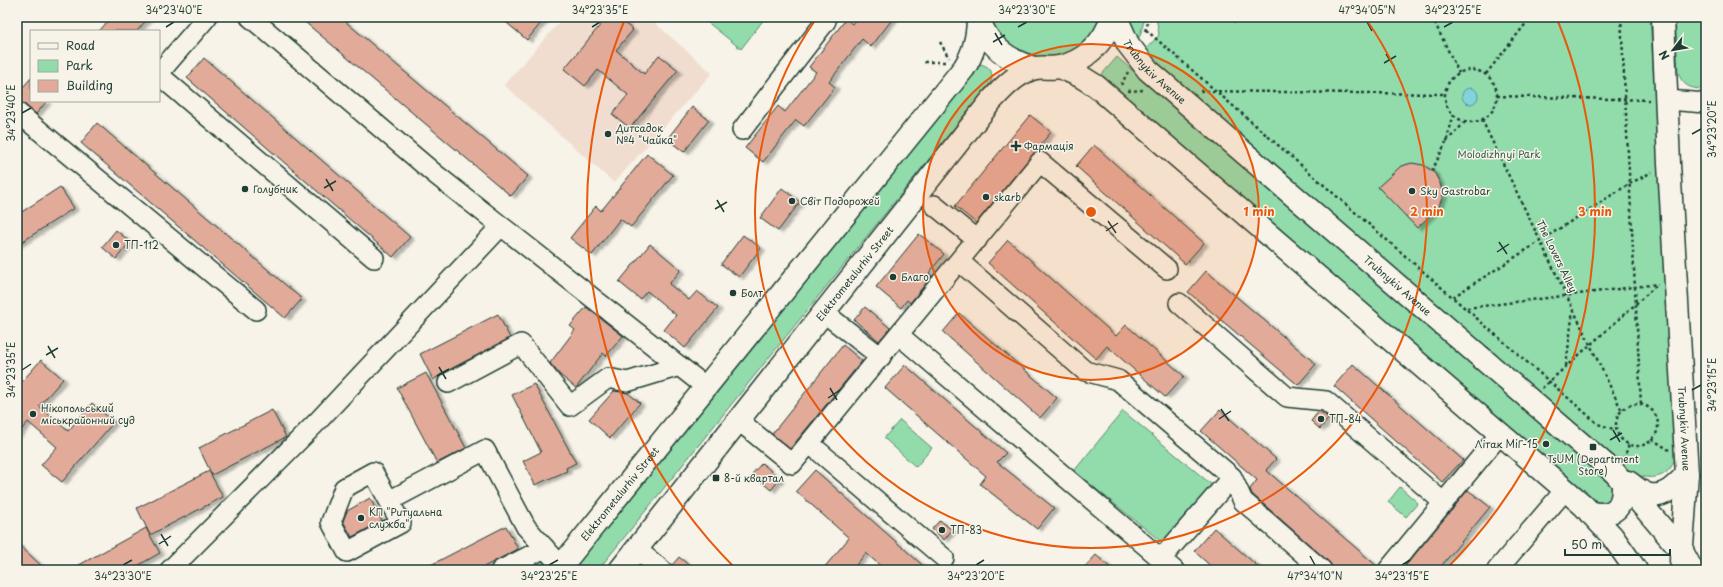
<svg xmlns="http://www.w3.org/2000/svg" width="1723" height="587" viewBox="0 0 1723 587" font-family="'Playpen Sans',sans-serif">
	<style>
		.built { fill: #f0ddd0 }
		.green { fill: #92dbab; stroke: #588c70 }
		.water { fill: #82d3db; stroke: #5a9798 }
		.building { fill: #e1aa99; stroke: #1f3d34; filter: url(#shadow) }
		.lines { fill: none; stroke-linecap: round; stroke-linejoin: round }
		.minor-casing { stroke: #1f3d34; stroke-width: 22 }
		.major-casing { stroke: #1f3d34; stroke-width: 25 }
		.path { stroke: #1f3d34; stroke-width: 2.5; stroke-dasharray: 3 3; stroke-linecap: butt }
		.minor { stroke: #f7f3e8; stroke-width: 19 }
		.major { stroke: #f7f3e8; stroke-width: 22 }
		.ticks { fill: none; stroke: #1f3d34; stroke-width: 1.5 }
		.ring { fill: none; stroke: #e8590c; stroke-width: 2 }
		.poi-dot { fill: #1f3d34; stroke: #f7f3e8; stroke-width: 1.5 }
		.labels { text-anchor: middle; stroke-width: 3; stroke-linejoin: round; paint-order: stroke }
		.street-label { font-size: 10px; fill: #1f3d34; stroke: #f7f3e8 }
		.poi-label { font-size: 10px; fill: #1f3d34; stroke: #f7f3e8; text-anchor: start }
		.park-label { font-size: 10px; fill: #365d4c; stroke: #f7f3e8 }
		.centre { fill: #e8590c; stroke: #f7f3e8; stroke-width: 2 }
		.ring-label { font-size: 12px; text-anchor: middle; font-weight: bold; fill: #e8590c; stroke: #f7f3e8; stroke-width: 3; stroke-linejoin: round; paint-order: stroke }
		.neatline { fill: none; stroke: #1f3d34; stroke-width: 1.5 }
		.ticks-label { font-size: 10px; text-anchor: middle; fill: #1f3d34 }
	</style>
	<defs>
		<filter id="shadow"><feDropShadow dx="4.5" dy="2.5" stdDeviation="1" flood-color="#0004"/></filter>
	</defs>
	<rect width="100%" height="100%" fill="#f7f3e8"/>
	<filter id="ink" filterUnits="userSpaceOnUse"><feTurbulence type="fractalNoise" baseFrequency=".025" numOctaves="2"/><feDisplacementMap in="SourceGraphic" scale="8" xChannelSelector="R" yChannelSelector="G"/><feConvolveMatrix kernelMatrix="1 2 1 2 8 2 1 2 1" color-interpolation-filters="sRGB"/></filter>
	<g filter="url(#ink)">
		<path class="built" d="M564 17H648L712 73 614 183 504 85Z"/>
		<path class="green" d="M701 17H764L765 18 741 49Z
			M989 17H1102C1097 28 1091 39 1081 47 1050 69 999 55 989 17Z
			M1127 17H1145L1140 36 1134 43Z
			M1156 17H1230L1235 23 1242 17H1650L1676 453C1672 478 1653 482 1631 473L1142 53 1159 35Z
			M1675 17H1705L1706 89C1691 89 1683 87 1678 72Z
			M1117 57 1616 487 1617 496 1598 508 1096 81Z
			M980 64C990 66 994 72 991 82L598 570H567L976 65Z
			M1123 411 1212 485 1164 544 1074 471Z
			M900 420 932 448 916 467 884 438Z
			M1400 487 1418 503 1406 517 1388 502Z
			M551 555 539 570H501Z"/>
		<path class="water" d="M1462 96a8 8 0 1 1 16 0a8 8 0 1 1-16 0Z"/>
		<path class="building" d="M112 17H149L137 31H99Z
			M299 17H340L528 176 511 196Z
			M500 17H546L527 40Z
			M607 17H617L633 30 616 50 644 74 659 55 678 70 630 128 612 114 628 95 598 70 585 86 564 69Z
			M857 17H894L871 47 862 39 829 82 835 87 804 126 796 120 763 162 745 148 778 106 785 112 816 72 809 67 846 19 852 24Z
			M204 58 410 237 393 257 187 78Z
			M31 78V101H47L36 114 24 104 17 101V94Z
			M692 107 709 120 684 152 667 139Z
			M1030 115 1051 132 976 223 955 206Z
			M97 123 302 299 285 318 81 143Z
			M1094 145 1204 243 1185 264 1076 166Z
			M647 154 673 175 631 227 620 219 592 255 570 238 596 206 601 211Z
			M1412 163 1423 165 1434 172 1440 183 1443 196 1438 208 1417 228 1378 187 1401 166Z
			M60 187 74 208 17 245V215Z
			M782 188 800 202 778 231 760 218Z
			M116 230 130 242 116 259 102 247Z
			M919 234 944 254 929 273 932 276 910 303 907 300 901 308 876 287Z
			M743 235 761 248 739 277 721 264Z
			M1008 240 1116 336 1126 325 1184 376 1165 397 1107 346 1096 359 988 263Z
			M650 244 681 270 669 284 689 300 697 291 718 308 685 348 664 330 676 315 647 291 640 299 619 282Z
			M1206 271 1316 364 1298 385 1188 292Z
			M586 307 623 336 606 356 603 353 576 388 560 375 550 363 575 330 570 326Z
			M865 307 890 328 879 341 854 320Z
			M959 313 1057 398 1040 418 943 332Z
			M498 314 510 338 443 373 433 380 420 354Z
			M843 345 862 361 790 449 772 434Z
			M41 360 63 379 39 406 68 431 92 403 114 422 62 482 41 465 57 447 28 422 17 435V387Z
			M1353 364 1463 460 1442 482 1334 386Z
			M905 365 1006 453 997 462 1054 508 1037 529 980 484 986 476 885 388Z
			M426 373 466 448 437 463 397 388Z
			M534 384 576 463 566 468 567 471 535 485 523 461 541 452 512 395Z
			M614 391 628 393 640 403 610 438 589 419Z
			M272 410 286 437 212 475 199 448Z
			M1220 410 1276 459 1266 470 1378 567 1377 570H1334L1329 562 1252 494 1250 489 1257 480 1201 431Z
			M1319 411 1329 418 1320 429 1311 421Z
			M762 463 780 479 771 490 752 474Z
			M815 470 928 570H885L866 553 852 570H822L849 538 796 491Z
			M209 471 223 497 150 535 137 508Z
			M1468 490 1490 507 1438 570H1402Z
			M370 498 382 521 352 537 343 521 347 511Z
			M940 520 952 530 944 540 932 529Z
			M506 526 518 549 495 561 478 570H421Z
			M146 528 160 553 130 570H70Z
			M1214 528 1262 570H1215L1194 551Z
			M17 543 46 570H17Z
			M1096 555 1113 570H1082Z
			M679 557 695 570H673L672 565Z"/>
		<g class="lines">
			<defs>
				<path id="minor" d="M250 17 435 174 706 387
					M159 73 207 17
					M159 75 374 258
					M1667 100 1706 103
					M17 112 256 310
					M742 130 826 21 822 17
					M934 205 977 240
					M959 261 1085 371 1118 380 1232 477 1243 501 1322 570
					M1179 303 1287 397 1326 401 1444 503
					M823 312 881 357
					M899 335 1174 570
					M448 383 521 344 570 406 608 378 627 382 680 366
					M738 420 792 464 1040 162 1167 269
					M809 443 944 558
					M389 501 401 523 347 552 331 522 344 488 373 472 389 501 485 450 526 527 561 566
					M636 549 662 570
					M1161 559 1232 477
					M170 570 318 421 501 226
					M501 570 545 548
					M1388 570 1500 434
					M1497 570 1565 490"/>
				<g id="major">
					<path id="s1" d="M1116 17 1128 44 1148 70 1615 473 1683 553 1692 570"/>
					<path id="s2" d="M1663 17 1669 164 1687 474 1681 561"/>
					<path d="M978 18C988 45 1006 60 1034 68"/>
					<path d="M1060 67 1080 76 1096 86 1583 505 1612 536 1636 570"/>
					<path d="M1628 482C1633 485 1640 492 1647 494 1663 500 1677 485 1687 474"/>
					<path d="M1590 513C1616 517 1624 507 1623 482"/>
					<path id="s3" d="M558 570 964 68C974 53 978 35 978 17"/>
					<path id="s4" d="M620 570 991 101C1003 88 1015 75 1032 69 1039 66 1051 69 1059 67 1085 62 1105 42 1112 17"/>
				</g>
			</defs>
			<use href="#minor" class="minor-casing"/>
			<use href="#major" class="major-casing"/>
			<path class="path" d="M1432 17 1459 73
				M1621 17 1641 405
				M1146 30 1598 424 1616 430
				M1145 31 1150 17
				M940 42 949 58
				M924 62H946
				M1445 96a26 26 0 1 1 52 0a26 26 0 1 1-52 0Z
				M1486 74 1531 17
				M1121 85 1128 72
				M1128 91 1145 90
				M1200 91 1445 94
				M1497 96 1649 100
				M1454 114 1446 142 1466 121
				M1482 120 1622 411
				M1432 171 1446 142
				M1453 297 1629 184 1652 172
				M1467 308 1658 284
				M1566 366 1573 310
				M1542 388 1657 285
				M1616 425a21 21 0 1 1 42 0a21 21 0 1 1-42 0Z
				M1652 439 1669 450
				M1624 459 1629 444"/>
			<use href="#minor" class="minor"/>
			<use href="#major" class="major"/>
		</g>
	</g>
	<path class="ticks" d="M1367 22 1372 31M166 27 174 22M592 27 600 22M1018 27 1027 22M1444 27 1453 22M995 33 1002 45M993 42 1005 35M1386 54 1394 66M1384 63 1396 56M22 113 31 108M1692 134 1701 129M326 179 333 191M324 188 336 181M717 200 724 212M715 209 727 202M1108 221 1116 233M1106 231 1118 223M1499 242 1507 254M1497 252 1509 244M48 346 55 358M46 355 58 348M439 367 446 379M22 370 31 364M437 376 449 369M830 388 837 400M1692 390 1701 385M828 398 840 390M1221 409 1229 421M1219 419 1231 411M1613 430 1620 442M1610 440 1622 433M161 534 168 546M159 544 171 536M1310 556 1315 565M123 565 132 560M549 565 558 560M976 565 984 560M1402 565 1410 560"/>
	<circle cx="1091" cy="212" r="168" fill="#e8590c" fill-opacity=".12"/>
	<g class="ring">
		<circle cx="1091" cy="212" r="168"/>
		<path d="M1366 19A336 336 0 1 1 816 19"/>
		<path d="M735 568A504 504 0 0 1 625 19M1557 19A504 504 0 0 1 1447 568"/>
	</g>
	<g class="poi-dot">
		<circle cx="608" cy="134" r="4"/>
		<path d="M1014 140h4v4h4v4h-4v4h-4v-4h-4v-4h4z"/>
		<circle cx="245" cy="189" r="4"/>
		<circle cx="1412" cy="191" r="4"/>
		<circle cx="986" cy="197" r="4"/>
		<circle cx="792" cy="201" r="4"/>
		<circle cx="116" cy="245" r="4"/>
		<circle cx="893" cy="277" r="4"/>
		<circle cx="733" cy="293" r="4"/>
		<circle cx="33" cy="414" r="4"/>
		<circle cx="1321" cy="419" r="4"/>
		<circle cx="1546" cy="444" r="4"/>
		<rect x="1589" y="443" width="8" height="8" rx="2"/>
		<rect x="712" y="474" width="8" height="8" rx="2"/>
		<circle cx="361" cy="518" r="4"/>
		<circle cx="942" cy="530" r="4"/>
	</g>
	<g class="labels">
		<g class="street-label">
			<text dy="4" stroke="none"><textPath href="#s1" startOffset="68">Trubnykiv Avenue</textPath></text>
			<text transform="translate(1557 256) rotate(64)" y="4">The Lovers Alley</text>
			<text dy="4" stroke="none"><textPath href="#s4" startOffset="378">Elektrometalurhiv Street</textPath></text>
			<text dy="4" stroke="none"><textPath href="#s1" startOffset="392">Trubnykiv Avenue</textPath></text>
			<text dy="4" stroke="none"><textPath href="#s2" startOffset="412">Trubnykiv Avenue</textPath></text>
			<text dy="4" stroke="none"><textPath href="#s3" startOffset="98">Elektrometalurhiv Street</textPath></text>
		</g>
		<g class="poi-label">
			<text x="616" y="132">Дитсадок<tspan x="616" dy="12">№4 "Чайка"</tspan></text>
			<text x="1024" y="150">Фармація</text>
			<text x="253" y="193">Голубник</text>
			<text x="1420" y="195">Sky Gastrobar</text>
			<text x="994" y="201">skarb</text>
			<text x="800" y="205">Світ Подорожей</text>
			<text x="124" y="249">ТП-112</text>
			<text x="901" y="281">Благо</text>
			<text x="741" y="297">Болт</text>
			<text x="41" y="412">Нікопольський<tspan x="41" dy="12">міськрайонний суд</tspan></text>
			<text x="1329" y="423">ТП-84</text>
			<text x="1538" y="448" text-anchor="end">Літак МіГ-15</text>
			<text x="1593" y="463" text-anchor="middle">TsUM (Department<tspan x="1593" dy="12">Store)</tspan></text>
			<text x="724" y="482">8-й квартал</text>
			<text x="369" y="516">КП "Ритуальна<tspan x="369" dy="12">служба"</tspan></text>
			<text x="950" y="534">ТП-83</text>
		</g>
		<g class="park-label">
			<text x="1499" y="158">Molodizhnyi Park</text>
		</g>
	</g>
	<circle cx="1091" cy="212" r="6" class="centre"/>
	<g class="ring-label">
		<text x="1259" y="216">1 min</text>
		<text x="1427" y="216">2 min</text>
		<text x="1595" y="216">3 min</text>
	</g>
	<rect width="1723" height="587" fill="none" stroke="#f7f3e8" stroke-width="44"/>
	<rect x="30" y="30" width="130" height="72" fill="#f7f3e8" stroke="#a1aaa0"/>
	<rect x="38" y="43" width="20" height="6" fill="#f7f3e8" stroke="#a1aaa0"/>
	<text x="66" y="50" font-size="12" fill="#1f3d34">Road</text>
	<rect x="38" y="60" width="20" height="12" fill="#92dbab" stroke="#a1aaa0"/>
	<text x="66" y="70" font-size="12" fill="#1f3d34">Park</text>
	<rect x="38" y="80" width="20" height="12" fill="#e1aa99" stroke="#a1aaa0"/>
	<text x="66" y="90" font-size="12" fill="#1f3d34">Building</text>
	<g transform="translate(1673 50) rotate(239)" stroke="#f7f3e8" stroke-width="3" paint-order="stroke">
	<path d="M0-3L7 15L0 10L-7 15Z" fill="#1f3d34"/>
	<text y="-6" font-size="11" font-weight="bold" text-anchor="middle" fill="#1f3d34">N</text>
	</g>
	<path d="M1565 549v6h105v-6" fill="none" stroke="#1f3d34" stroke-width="2"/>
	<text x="1571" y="549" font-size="12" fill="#1f3d34" stroke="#f7f3e8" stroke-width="3" paint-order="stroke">50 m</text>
	<rect x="22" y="22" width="1679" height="543" class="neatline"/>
	<g class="ticks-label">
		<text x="174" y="14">34°23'40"E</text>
		<text x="600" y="14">34°23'35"E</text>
		<text x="1027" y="14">34°23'30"E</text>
		<text x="1367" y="14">47°34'05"N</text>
		<text x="1453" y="14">34°23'25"E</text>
		<text transform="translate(11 113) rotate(-90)" y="4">34°23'40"E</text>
		<text transform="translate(1712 129) rotate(-90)" y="4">34°23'20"E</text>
		<text transform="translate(11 370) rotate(-90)" y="4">34°23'35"E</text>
		<text transform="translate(1712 385) rotate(-90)" y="4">34°23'15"E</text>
		<text x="123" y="580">34°23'30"E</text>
		<text x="549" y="580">34°23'25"E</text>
		<text x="976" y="580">34°23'20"E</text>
		<text x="1315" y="580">47°34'10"N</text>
		<text x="1402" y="580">34°23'15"E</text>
	</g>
</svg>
